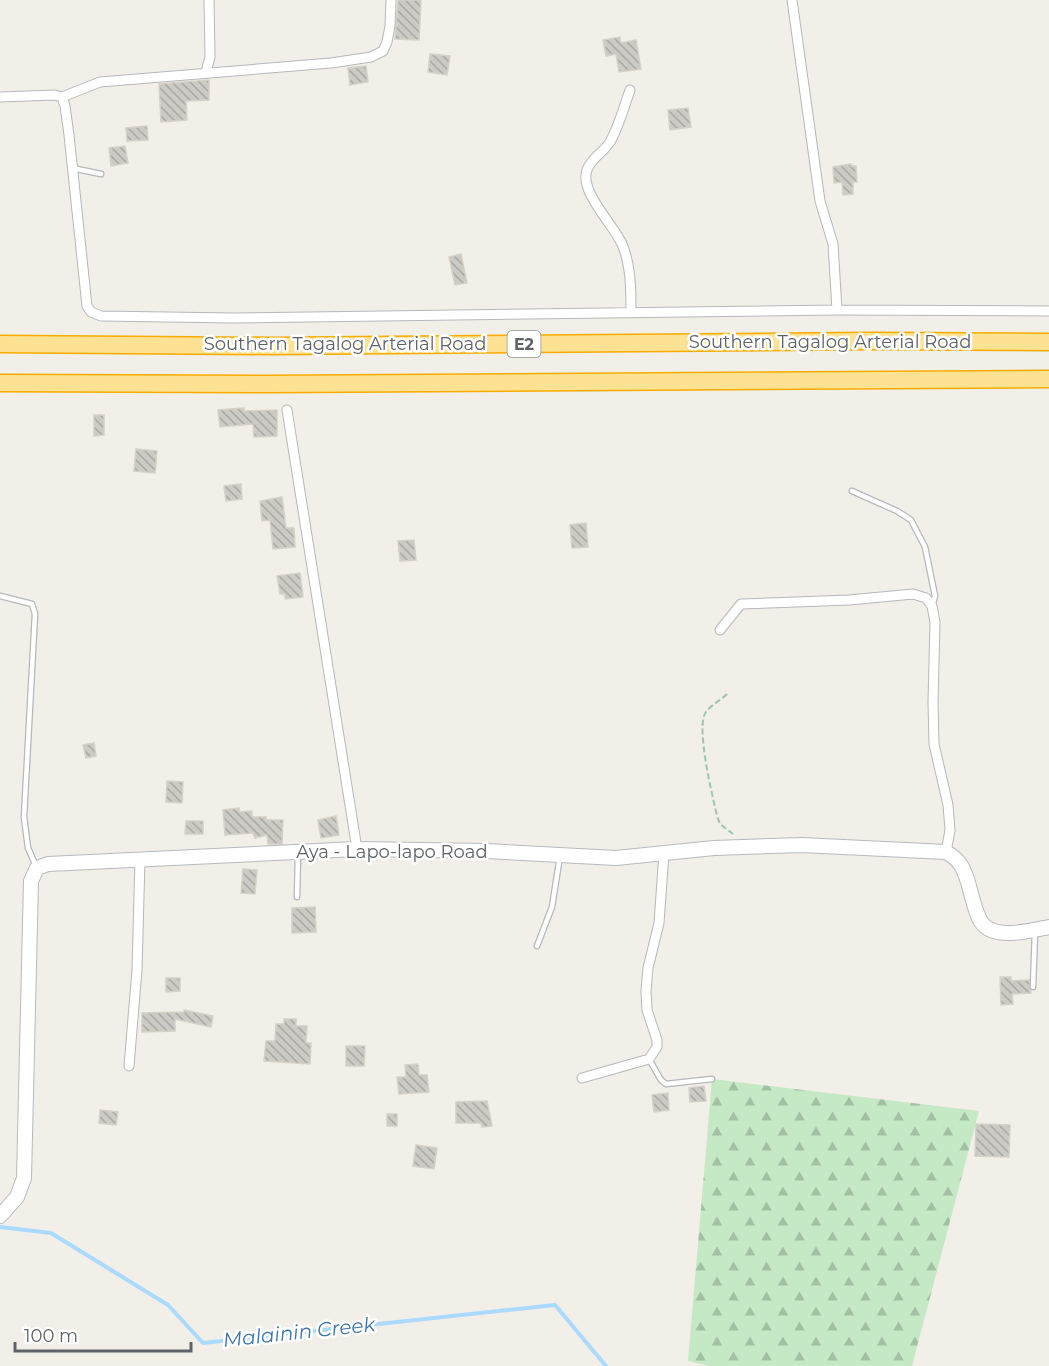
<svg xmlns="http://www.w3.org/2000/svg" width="1049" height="1366" viewBox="0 0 1049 1366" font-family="Montserrat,sans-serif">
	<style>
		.forest { fill: url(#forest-firs) }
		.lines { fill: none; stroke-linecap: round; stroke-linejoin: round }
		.stream { stroke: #aadaff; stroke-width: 4 }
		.building { fill: url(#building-back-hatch); stroke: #d6d1c6; stroke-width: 1.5 }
		.lane-casing { stroke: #b5b8bc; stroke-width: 7 }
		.street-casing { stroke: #b5b8bc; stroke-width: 11 }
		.secondary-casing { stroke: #b6babf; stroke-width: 16 }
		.highway-casing { stroke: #f9ab00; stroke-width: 19 }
		.path { stroke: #9cc7a9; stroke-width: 2; stroke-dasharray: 6 3; stroke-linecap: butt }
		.lane { stroke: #fff; stroke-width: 4.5 }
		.street { stroke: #fff; stroke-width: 9 }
		.secondary { stroke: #fff; stroke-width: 14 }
		.highway { stroke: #fde293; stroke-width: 16 }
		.labels { text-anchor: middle; stroke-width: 5; stroke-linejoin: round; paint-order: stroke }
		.shield { fill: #fff; stroke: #8f9295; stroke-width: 1.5 }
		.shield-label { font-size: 16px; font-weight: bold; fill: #5f6368 }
		.street-label { font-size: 18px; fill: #5f6368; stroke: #fff }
		.water-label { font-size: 20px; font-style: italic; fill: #4174aa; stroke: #fff }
	</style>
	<defs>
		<pattern id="forest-firs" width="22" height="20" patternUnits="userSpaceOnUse" patternTransform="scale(1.5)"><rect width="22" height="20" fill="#c5e8c5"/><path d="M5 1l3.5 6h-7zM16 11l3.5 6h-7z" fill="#a3c0a4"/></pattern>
		<pattern id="building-back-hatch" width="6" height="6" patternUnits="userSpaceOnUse" patternTransform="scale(1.5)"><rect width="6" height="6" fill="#cccac5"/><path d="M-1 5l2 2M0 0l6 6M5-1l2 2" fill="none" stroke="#a9a8a4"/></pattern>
	</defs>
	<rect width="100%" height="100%" fill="#f1efe8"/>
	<path class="forest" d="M712 1079 979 1111 912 1366H709L688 1361Z"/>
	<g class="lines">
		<path class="stream" d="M0 1227 51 1233 168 1305 203 1343 555 1305 606 1366"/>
	</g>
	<path class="building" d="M398 0H421L419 40 395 39Z
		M620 37 621 43 636 40 641 69 619 72 616 54 606 56 603 40Z
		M430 54 450 56 447 75 428 72Z
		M366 66 368 82 350 85 348 68Z
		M209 80V100L186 101 187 120 161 122 159 84Z
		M688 108 691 127 670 130 668 110Z
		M147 126 148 140 127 141 126 128Z
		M125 146 128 163 111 166 109 148Z
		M851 164V166H856L857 182H853V194L843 195 842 182 834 183 833 167Z
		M461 254 467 283 455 285 449 257Z
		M244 408V411L277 410V436L254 437 253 424 220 427 218 410Z
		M94 415H104V435L94 436Z
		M136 449 157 451 155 473 134 471Z
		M241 484 242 499 226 501 224 486Z
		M282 497 286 528H294L295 547 273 549 270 520 262 521 260 501Z
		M586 523 588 547 572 548 570 525Z
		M414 540 416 560 400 561 398 541Z
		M300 573 303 597 285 599V594H280L277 576Z
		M94 743 96 756 86 758 83 745Z
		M167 781 183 782 182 803 166 802Z
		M239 808V812L252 811V817H266V820H283L282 844H268L267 835 255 838 253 833 225 835 223 810Z
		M336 816 339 835 321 838 318 820Z
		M186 821H203V834H185Z
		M243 869 257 870 255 894 241 893Z
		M315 907 316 932 292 933V908Z
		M1000 977H1011V981L1029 980 1031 993 1012 994 1013 1004 1001 1005Z
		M166 978H180V991L166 992Z
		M184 1010 213 1016 211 1027 175 1019V1031L142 1032V1013L184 1012Z
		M284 1019H296V1026H307L306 1043H311L310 1064 264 1061 266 1041H275L276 1024H284Z
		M346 1046H365L364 1066H346Z
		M418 1064 419 1075H427L429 1092 399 1094 397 1077H406L405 1065Z
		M704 1086 706 1101 690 1102 689 1088Z
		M668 1093 669 1110 654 1112 652 1095Z
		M487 1101 492 1126 482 1127 481 1123H456V1102Z
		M100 1110 118 1112 116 1125 99 1123Z
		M387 1114H397V1126H387Z
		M976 1124 1010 1125 1009 1157 975 1156Z
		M416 1145 437 1148 434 1169 413 1166Z"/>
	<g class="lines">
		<defs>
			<path id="lane" d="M72 168 101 174
				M852 491 897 511 911 520 925 547 935 596 932 606
				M0 596 32 604 35 614 24 817 28 848 36 866
				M297 897 298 855
				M537 946 552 907 560 856
				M1033 987 1035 932
				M649 1059 661 1080 666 1084 712 1079"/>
			<path id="street" d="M792 0 820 201 833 244 837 310
				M206 72 210 57 209 0
				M630 90C624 107 619 126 610 142 604 152 591 158 587 170 579 192 614 225 622 244 631 265 631 290 631 312
				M0 97 55 95 62 97 65 106 69 135 87 306 91 312 101 316 233 318 837 310 1049 311
				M62 97 100 82 331 63 371 57 383 51 387 42 390 26 391 0
				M287 410 357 849
				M720 630 741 604 849 600 913 594 926 598 932 606 935 622 933 702 934 744 948 805 950 830 946 852
				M129 1066 137 970 140 859
				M582 1078 649 1059 657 1047V1040L647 1010 646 991 648 968 659 923 664 853"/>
			<path id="secondary" d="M0 1216 17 1197 24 1178 31 881 37 868 48 864 357 849 487 851 616 858 714 848 802 845 946 852C960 860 963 867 968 882 971 893 974 907 979 918 989 942 1029 931 1049 927"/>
			<path id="highway" d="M0 344 272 346 870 341 1049 342
				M0 383 270 384 1049 379"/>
		</defs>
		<use href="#lane" class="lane-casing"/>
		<use href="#street" class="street-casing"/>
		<use href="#secondary" class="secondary-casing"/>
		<use href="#highway" class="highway-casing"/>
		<path class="path" d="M727 694C721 700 711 705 706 712 695 726 713 798 717 816L720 824 733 834"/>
		<use href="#lane" class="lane"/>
		<use href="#street" class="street"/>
		<use href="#secondary" class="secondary"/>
		<use href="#highway" class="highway"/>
	</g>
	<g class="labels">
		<rect class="shield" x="507.5" y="331" width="33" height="26" rx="4.5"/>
		<g class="shield-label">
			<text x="524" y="350">E2</text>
		</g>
		<g class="street-label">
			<text x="830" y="348">Southern Tagalog Arterial Road</text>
			<text x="345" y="350">Southern Tagalog Arterial Road</text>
			<text x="392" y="858">Aya - Lapo-lapo Road</text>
		</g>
		<g class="water-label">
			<text transform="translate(299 1332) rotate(-6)" y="7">Malainin Creek</text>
		</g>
	</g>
	<path d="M15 1342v9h176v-9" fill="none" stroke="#5f6368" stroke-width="3"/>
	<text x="24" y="1342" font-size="18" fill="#5f6368" stroke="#ffffff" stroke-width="4.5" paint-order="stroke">100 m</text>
</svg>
